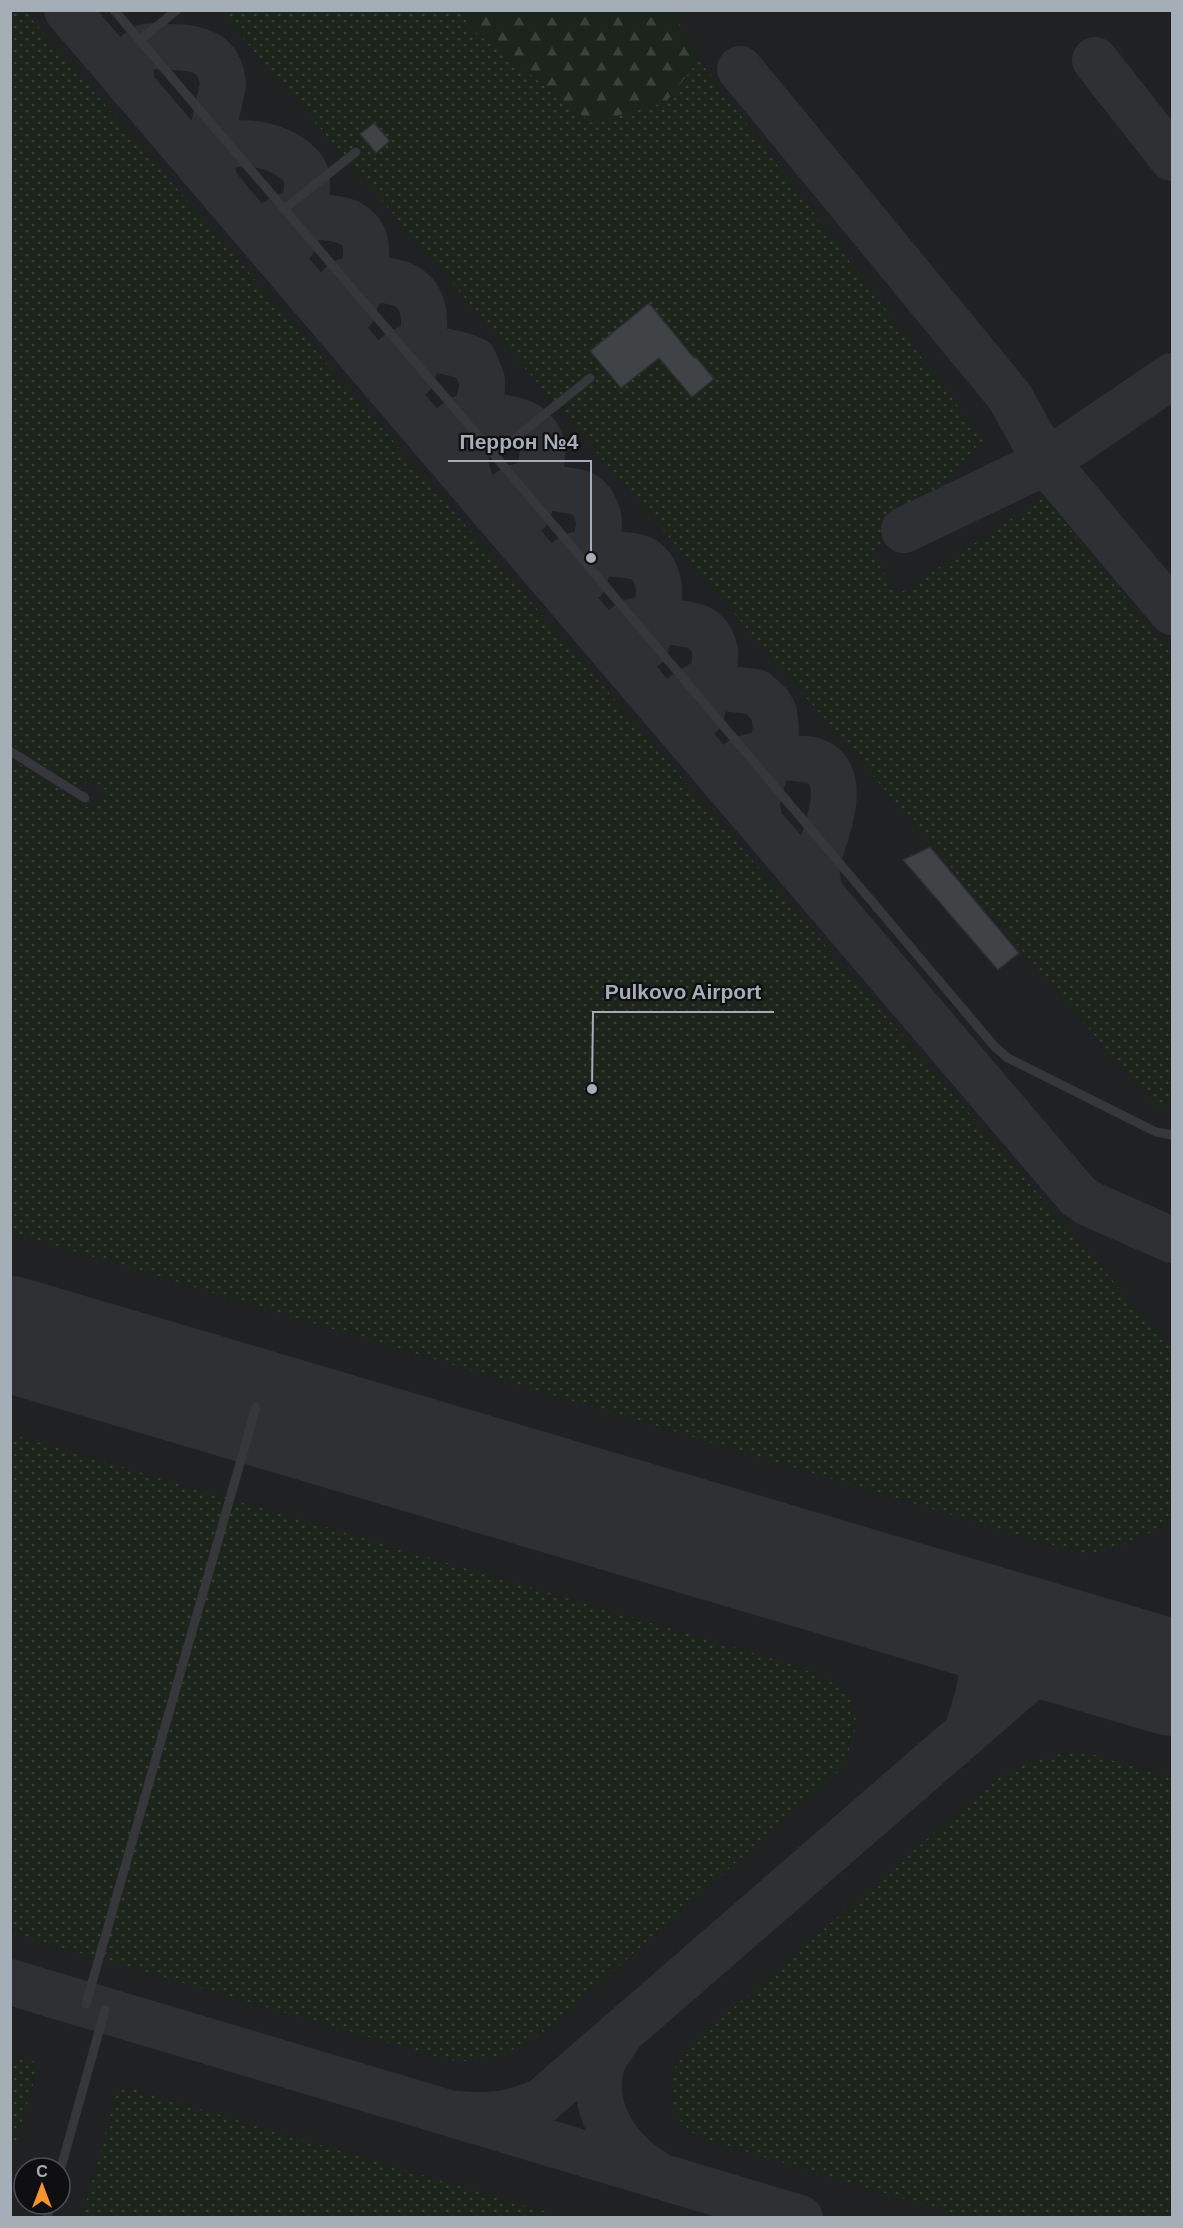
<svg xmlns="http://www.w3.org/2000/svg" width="1183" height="2228" viewBox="0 0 1183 2228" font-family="Arial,sans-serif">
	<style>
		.built { fill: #202123; fill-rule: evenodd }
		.green { fill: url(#green-dots) }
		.forest { fill: url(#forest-firs) }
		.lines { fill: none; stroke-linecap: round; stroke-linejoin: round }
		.taxiway { stroke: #2e3033; stroke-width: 46 }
		.runway { stroke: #2e3033; stroke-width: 116 }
		.building { fill: #404346; stroke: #2e2f32; stroke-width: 1.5 }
		.service { stroke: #35373b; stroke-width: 9 }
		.leader { fill: none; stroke: #a5adb7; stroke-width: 2 }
		.callout-dot { fill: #a5adb7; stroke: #0f0f11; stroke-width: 2 }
		.callout-label { font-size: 21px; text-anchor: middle; font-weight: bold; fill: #a5adb7; stroke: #0f0f11; stroke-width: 4.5; stroke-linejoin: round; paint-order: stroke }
	</style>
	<defs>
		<pattern id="green-dots" width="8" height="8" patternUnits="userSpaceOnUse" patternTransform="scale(1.5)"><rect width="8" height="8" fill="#1c241c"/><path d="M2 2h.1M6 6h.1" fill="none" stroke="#3a413b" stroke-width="1.8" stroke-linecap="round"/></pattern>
		<pattern id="forest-firs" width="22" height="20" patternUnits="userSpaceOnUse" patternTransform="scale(1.5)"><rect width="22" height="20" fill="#1c241c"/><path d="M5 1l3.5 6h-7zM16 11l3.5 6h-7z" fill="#3a413b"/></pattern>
	</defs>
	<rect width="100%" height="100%" fill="#141416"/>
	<path class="built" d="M11 11H1172V2217L11 2218ZM24 2168H60V2204H24Z"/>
	<path class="green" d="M24 10 1172 1350V1522L1125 1544 1088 1554 1066 1549 11 1232V759L92 810 106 790 90 778 81 789 11 744 10 11Z
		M220 11H461L470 28 666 102 699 60 983 440 871 554 899 594 1044 497 1172 655V1106H1155Z
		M10 1434 797 1666C810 1672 824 1677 836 1685 869 1705 853 1742 841 1769L555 2023C522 2049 490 2065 448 2060L11 1933Z
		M1066 1753 1094 1755 1172 1778V2217H965L708 2140C700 2136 691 2133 684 2125 669 2110 668 2080 678 2062 684 2053 693 2045 700 2037L993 1782C1018 1765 1036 1759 1066 1753Z
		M11 2055 39 2063 11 2161 10 2055Z
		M119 2085 563 2217H82Z"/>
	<path class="forest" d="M461 11H684L679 23 699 60 666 102 592 123 470 28Z"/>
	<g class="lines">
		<path class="taxiway" d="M67 10 1078 1196 1090 1204 1172 1240
			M1095 60 1172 158
			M740 69 1010 397 1046 462 1172 612
			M133 88C129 73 129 54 146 47 153 45 163 47 169 47 197 47 221 52 223 85L208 153 207 163 210 178
			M216 184C215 179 212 172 212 166 215 124 305 147 307 180 308 201 298 225 292 244
			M274 253C265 214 287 211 320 217 330 218 343 219 351 224 358 228 364 235 365 242 370 261 358 292 353 310
			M332 321C327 304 331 291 346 281 361 280 383 278 398 283 439 296 422 348 411 377
			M389 388C384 371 392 350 412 348 427 347 460 353 474 360L482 380V389L466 453 465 464 471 484
			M449 429C454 423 460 418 468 416 476 414 484 416 491 416 513 418 537 422 542 448 544 464 533 496 528 512
			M506 525C495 479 528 482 560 489 567 491 577 491 583 494 592 499 598 511 599 521 600 535 588 565 584 580
			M904 530 1046 462 1172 376
			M564 593C551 551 585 550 614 554 624 555 637 555 646 561 653 566 659 580 659 589 660 608 650 629 645 647
			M623 662C610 619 638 614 673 622 683 624 696 624 704 631 710 636 714 644 715 651 717 672 706 695 701 715
			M684 734 677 714 678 705 686 693 699 685 756 692 769 704 774 712 776 730 756 805 761 824
			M740 761C756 751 776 756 794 758 799 759 806 759 812 760 853 773 825 833 818 859 814 871 818 883 821 895
			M959 1615C964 1620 971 1625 975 1631 993 1656 976 1705 967 1731
			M10 1982 800 2218
			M619 2036C615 2043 608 2051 604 2059 586 2104 617 2150 654 2172
			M456 2114C490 2117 510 2115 542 2101L1034 1674 1056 1665 1076 1660H1114L1172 1654"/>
		<path class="runway" d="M10 1334 1172 1678"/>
	</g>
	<path class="building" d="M374 123 390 141 376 153 360 134Z
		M649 303 694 358 696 357 714 379 692 397 659 358 621 388 590 351Z
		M930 847 1019 953 998 970 903 860Z"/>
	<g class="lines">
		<path class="service" d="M114 10 463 418 995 1047 1008 1058 1156 1132 1172 1135
			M140 40 177 10
			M284 209 356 152
			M494 455 590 378
			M10 751 85 798
			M86 2004 256 1407
			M60 2171 105 2010
			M47 2218 51 2204"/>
	</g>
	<path class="leader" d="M591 558L591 461H448M592 1089L593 1012H774"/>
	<g class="callout-dot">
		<circle cx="591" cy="558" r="6"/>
		<circle cx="592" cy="1089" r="6"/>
	</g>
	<g class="callout-label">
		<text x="519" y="449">Перрон №4</text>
		<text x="683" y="999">Pulkovo Airport</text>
	</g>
	<rect width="1183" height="2228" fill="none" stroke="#a5adb7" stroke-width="24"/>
	<g transform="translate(42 2186)"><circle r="28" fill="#0f0f11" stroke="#4b4e53" stroke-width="1.5"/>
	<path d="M0-4.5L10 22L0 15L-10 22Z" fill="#f7932b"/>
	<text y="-9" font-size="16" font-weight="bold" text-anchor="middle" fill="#a5adb7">С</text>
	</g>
</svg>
